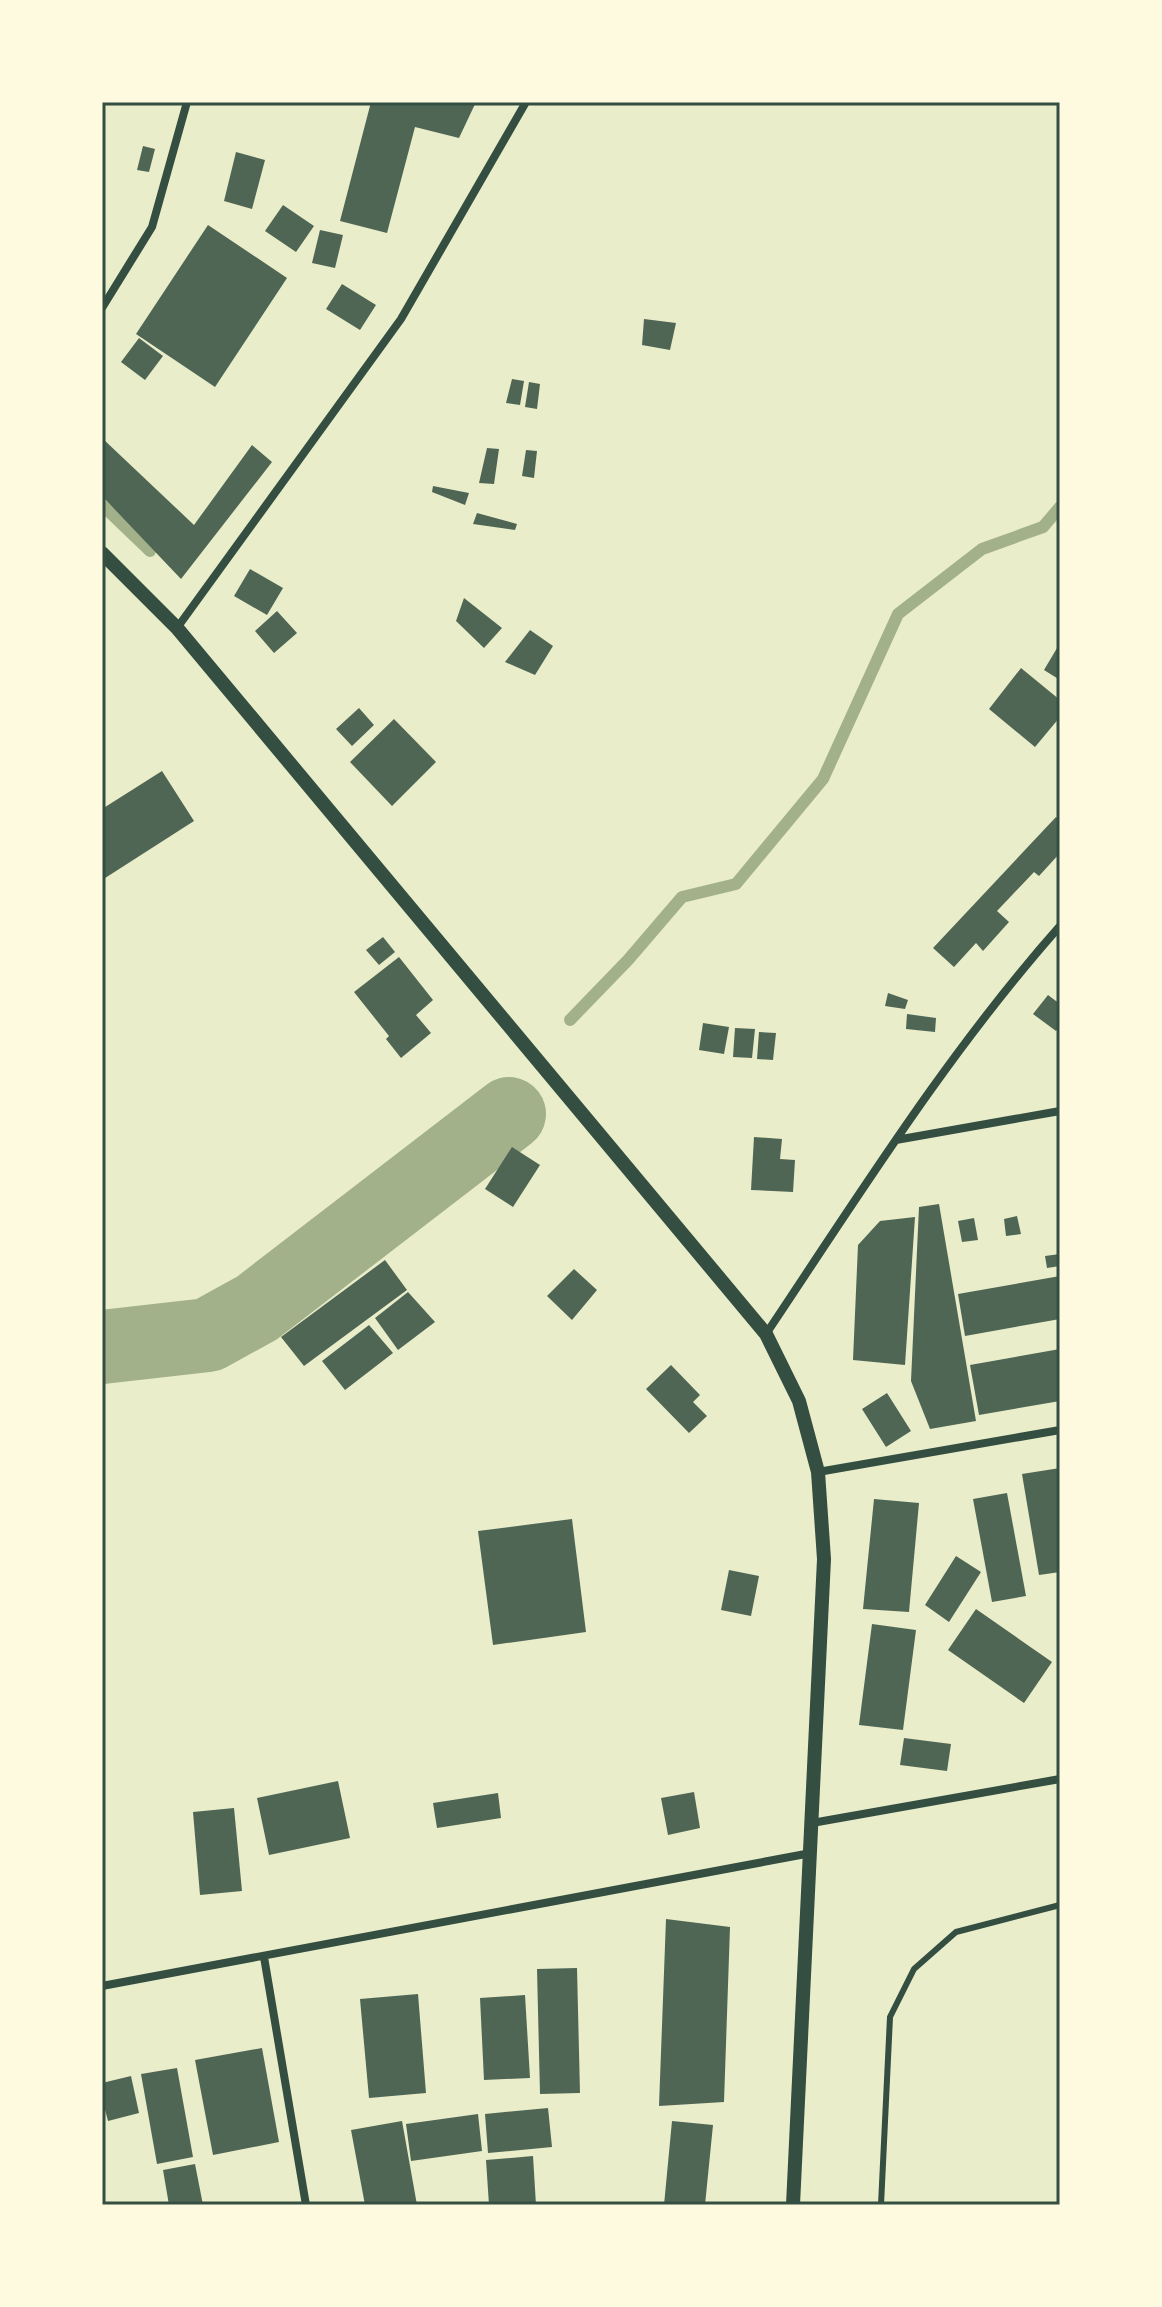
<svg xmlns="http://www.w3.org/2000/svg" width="1162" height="2307" viewBox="0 0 1162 2307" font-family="Lora,serif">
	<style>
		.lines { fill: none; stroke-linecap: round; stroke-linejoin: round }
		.stream { stroke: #a3b18a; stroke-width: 12 }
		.river { stroke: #a3b18a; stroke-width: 74 }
		.building { fill: #4f6655 }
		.service { stroke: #344e41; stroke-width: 6 }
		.minor { stroke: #344e41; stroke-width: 8 }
		.tertiary { stroke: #344e41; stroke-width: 14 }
		.neatline { fill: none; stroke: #344e41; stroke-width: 3 }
	</style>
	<rect width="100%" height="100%" fill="#e9edc9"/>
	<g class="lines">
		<path class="stream" d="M102 505 150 551
			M570 1020 628 960 682 897 736 884 823 779 898 614 982 549 1043 527 1060 507"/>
		<path class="river" d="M102 1347 208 1335 257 1308 509 1114"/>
	</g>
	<path class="building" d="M371 102H476L459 138 415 127 387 233 340 221Z
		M143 146 155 149 149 172 137 170Z
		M236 152 265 160 252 209 224 201Z
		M283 205 314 226 296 252 265 231Z
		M208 225 287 278 215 387 136 334Z
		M320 230 343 235 335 268 312 263Z
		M342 284 376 305 360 330 326 309Z
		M644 319 676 323 670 350 642 345Z
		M139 338 163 356 145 380 121 362Z
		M512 379 524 381 520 405 506 403Z
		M529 382 540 384 537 409 525 407Z
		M102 438 194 525 252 445 272 462 181 579 102 496Z
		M487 448 499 449 494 484 479 483Z
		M526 450 537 451 534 478 522 476Z
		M433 486 469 493 465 505 432 492Z
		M477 513 517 524 515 530 473 524Z
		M250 569 283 588 267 615 234 596Z
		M464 598 502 628 484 648 456 621Z
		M277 611 297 633 274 653 255 631Z
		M530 630 553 646 535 675 505 662Z
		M1060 643V680L1044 670Z
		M1021 668 1060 700V717L1035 747 989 709Z
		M359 708 374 725 352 746 336 729Z
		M394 719 436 762 392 806 350 762Z
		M162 771 194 821 102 880V809Z
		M1056 817 1060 820V853L1039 876 1034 872 997 911 1009 922 983 951 976 943 954 967 933 948Z
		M383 937 395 952 379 965 366 950Z
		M399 957 433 1000 416 1015 431 1033 401 1058 386 1039 389 1036 354 992Z
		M888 993 908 1000 905 1009 885 1006Z
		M1048 995 1060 1004V1026L1056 1031 1033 1014Z
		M907 1014 936 1018 935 1032 906 1029Z
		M703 1023 729 1027 724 1054 699 1050Z
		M735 1028 755 1029 752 1058 733 1057Z
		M759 1032 776 1033 773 1060 757 1059Z
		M754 1137 782 1139 780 1159 795 1160 793 1192 751 1190Z
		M512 1147 540 1165 513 1207 485 1189Z
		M939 1204 976 1421 930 1429 911 1381 919 1207Z
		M1017 1216 1021 1234 1006 1236 1004 1219Z
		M915 1217 905 1365 853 1360 858 1245 880 1221Z
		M974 1218 978 1240 962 1242 958 1221Z
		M1060 1254V1266L1047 1268 1045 1256Z
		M385 1260 407 1290 304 1366 281 1337Z
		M574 1269 597 1290 572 1320 547 1296Z
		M1060 1276V1319L965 1336 958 1294Z
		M408 1292 435 1322 398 1350 375 1318Z
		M369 1325 393 1353 345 1390 322 1361Z
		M1060 1349V1401L979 1415 970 1365Z
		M671 1365 700 1395 693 1402 707 1416 689 1433 646 1389Z
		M887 1393 911 1431 886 1447 862 1409Z
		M1060 1468V1572L1039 1575 1022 1474Z
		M1007 1493 1026 1596 992 1602 973 1499Z
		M874 1499 919 1503 909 1612 863 1609Z
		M572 1519 586 1632 493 1645 478 1531Z
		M956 1556 981 1572 949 1622 925 1605Z
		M729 1570 759 1576 751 1616 721 1610Z
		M976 1609 1052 1662 1024 1703 948 1650Z
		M872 1624 916 1630 903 1730 859 1725Z
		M904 1738 951 1744 947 1771 900 1765Z
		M338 1781 350 1838 269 1855 257 1798Z
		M694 1792 700 1828 668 1835 661 1798Z
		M498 1793 501 1818 437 1828 433 1803Z
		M234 1808 242 1891 200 1895 193 1812Z
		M666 1919 730 1927 724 2102 659 2106Z
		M577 1968 580 2093 540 2094 537 1969Z
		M418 1994 426 2093 369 2098 360 1999Z
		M525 1995 530 2078 484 2080 480 1998Z
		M262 2048 279 2142 213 2155 195 2060Z
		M177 2068 193 2157 157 2164 141 2074Z
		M131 2076 139 2113 108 2121 102 2098V2083Z
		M548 2108 552 2147 488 2153 485 2114Z
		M478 2114 482 2151 411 2161 406 2124Z
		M402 2121 417 2205H365L351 2130Z
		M672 2121 713 2125 705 2205H664Z
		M533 2156 536 2205H489L486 2160Z
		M195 2164 203 2205H169L163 2170Z"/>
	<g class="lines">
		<path class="service" d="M881 2205 890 2017 914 1969 956 1932 1060 1905"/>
		<path class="minor" d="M102 308 152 227 187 102
			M177 628 401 319 526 102
			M896 1140 1060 1111
			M766 1334C859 1195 949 1051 1060 926
			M818 1472 1060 1430
			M812 1823 1060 1779
			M264 1957 306 2205
			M102 1986 811 1853"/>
		<path class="tertiary" d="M102 553 177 628 766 1334 799 1401 818 1472 824 1559 793 2205"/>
	</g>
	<rect width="1162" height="2307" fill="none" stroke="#fefae0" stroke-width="208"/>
	<rect x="104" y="104" width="954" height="2099" class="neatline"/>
</svg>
